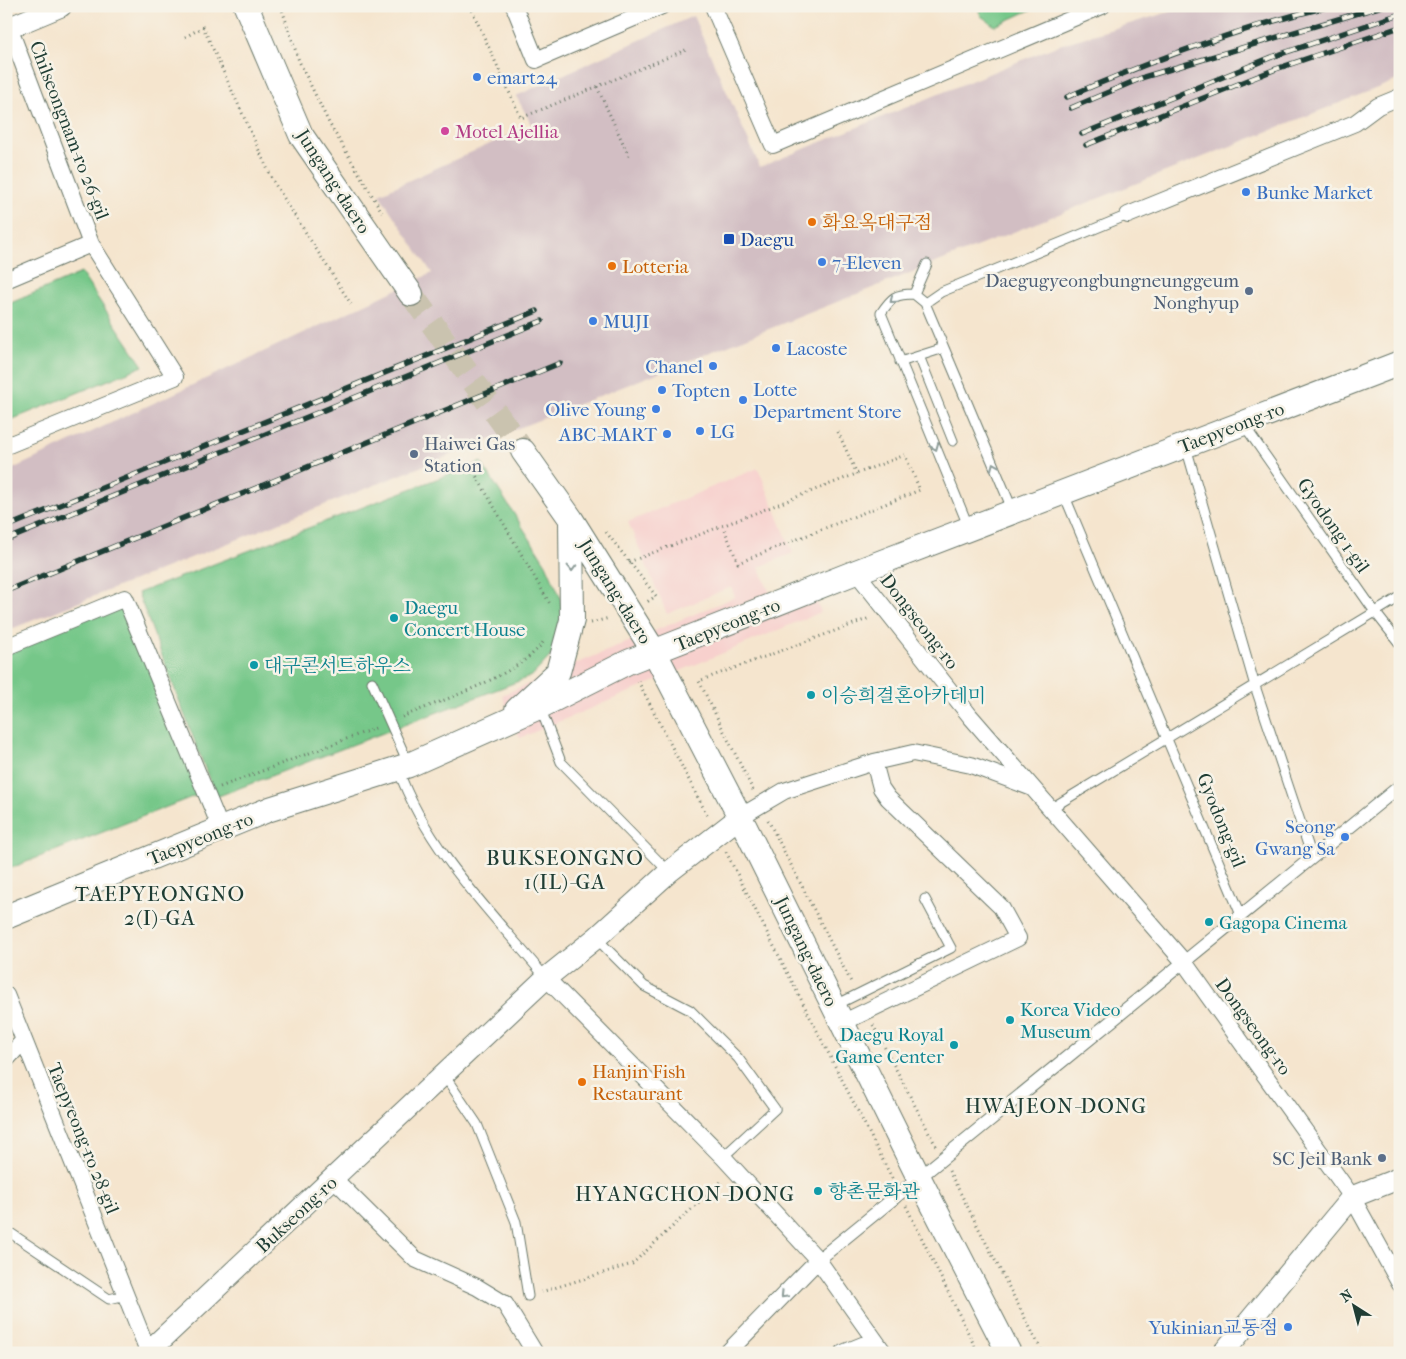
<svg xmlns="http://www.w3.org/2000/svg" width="1406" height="1359" viewBox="0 0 1406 1359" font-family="'IM FELL French Canon','Noto Serif KR',serif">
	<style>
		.built { fill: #f7d0cd }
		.industrial { fill: #d2bec3 }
		.green { fill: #76c789; stroke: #4a825e }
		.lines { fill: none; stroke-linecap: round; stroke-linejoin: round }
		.secondary-tunnel { stroke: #cac3af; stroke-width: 24; stroke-dasharray: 24 12; stroke-linecap: butt }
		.service-casing { stroke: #6a786a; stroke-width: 11 }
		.pedestrian-casing { stroke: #6a786a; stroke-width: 14 }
		.minor-casing { stroke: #6a786a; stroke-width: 18 }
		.tertiary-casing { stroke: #6a786a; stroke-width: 23 }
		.secondary-casing { stroke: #6a786a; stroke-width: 26 }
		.path { stroke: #6a786a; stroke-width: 3; stroke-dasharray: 1 4; stroke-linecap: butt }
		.service { stroke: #fff; stroke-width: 9 }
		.pedestrian { stroke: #fff; stroke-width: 12 }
		.minor { stroke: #fff; stroke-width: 16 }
		.tertiary { stroke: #fff; stroke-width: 21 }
		.secondary { stroke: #fff; stroke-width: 24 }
		.rail-casing { stroke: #1f3d34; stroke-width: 5.5 }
		.rail { stroke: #f7f3e8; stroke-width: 4; stroke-dasharray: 11; stroke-linecap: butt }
		.oneway { stroke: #8f9e9a }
		.shop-dot { fill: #3f7fe0; stroke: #f7f3e8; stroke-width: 2 }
		.hotel-dot { fill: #d1479c; stroke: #f7f3e8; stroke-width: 2 }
		.food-dot { fill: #e8710a; stroke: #f7f3e8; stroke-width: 2 }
		.transit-dot { fill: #1a4fb4; stroke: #f7f3e8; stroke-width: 2 }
		.service-dot { fill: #5c6f8a; stroke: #f7f3e8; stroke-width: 2 }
		.culture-dot { fill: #0f9aa8; stroke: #f7f3e8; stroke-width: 2 }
		.labels { text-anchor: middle; stroke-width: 5; stroke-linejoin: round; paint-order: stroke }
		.shop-label { font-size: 19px; fill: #366cbe; stroke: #f7f3e8; text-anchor: start }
		.street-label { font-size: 19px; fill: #1f3d34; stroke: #f7f3e8 }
		.hotel-label { font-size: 19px; fill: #b23c85; stroke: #f7f3e8; text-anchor: start }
		.food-label { font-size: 19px; fill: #c56008; stroke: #f7f3e8; text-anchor: start }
		.transit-label { font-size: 19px; fill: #164399; stroke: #f7f3e8; text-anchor: start }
		.service-label { font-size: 19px; fill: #4e5e75; stroke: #f7f3e8; text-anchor: end }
		.culture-label { font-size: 19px; fill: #0d838f; stroke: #f7f3e8; text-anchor: start }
		.quarter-label { font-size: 21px; letter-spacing: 1px; fill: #1f3d34; stroke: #f7f3e8 }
	</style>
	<rect width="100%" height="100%" fill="#f7f3e8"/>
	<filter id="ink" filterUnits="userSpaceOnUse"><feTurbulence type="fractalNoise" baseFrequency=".02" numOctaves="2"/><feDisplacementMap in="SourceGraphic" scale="10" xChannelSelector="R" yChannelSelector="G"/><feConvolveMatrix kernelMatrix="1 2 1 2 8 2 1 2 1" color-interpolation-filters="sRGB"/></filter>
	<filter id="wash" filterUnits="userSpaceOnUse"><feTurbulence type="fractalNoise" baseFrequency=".0096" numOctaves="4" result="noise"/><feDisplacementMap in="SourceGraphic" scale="20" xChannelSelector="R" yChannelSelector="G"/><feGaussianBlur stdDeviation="1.12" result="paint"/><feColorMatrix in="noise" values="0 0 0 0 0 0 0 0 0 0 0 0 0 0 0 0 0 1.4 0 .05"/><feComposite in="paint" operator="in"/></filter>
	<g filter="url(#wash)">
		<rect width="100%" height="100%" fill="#f5e5ce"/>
		<path class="built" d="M758 468 793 553 759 567 771 596 808 580 821 612 520 738 502 695 735 597 731 587 667 614 628 522Z"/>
		<path class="industrial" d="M1189 6H1400V79L6 631V472L432 273 379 194 532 125 516 96 693 16 760 167 1059 45Z"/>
		<path class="green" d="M977 6H1039L995 26 981 16Z
			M81 273 143 366 6 422V305Z
			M481 462 546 564 560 596 564 624 558 648 532 676 216 797 138 593Z
			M125 598 205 792 6 870V647Z"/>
	</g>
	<g filter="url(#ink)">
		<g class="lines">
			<path class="secondary-tunnel" d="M411 294 523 451"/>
			<defs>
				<path id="service" d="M914 294 927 264
					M925 303 941 292 1128 215
					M919 356 953 441
					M900 362 944 348
					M1244 425 1375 612 1400 644
					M1186 447 1255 686 1312 857
					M1063 492 1241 915
					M969 528 881 313C892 297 895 294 914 294L925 303 1013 511
					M372 682 409 765
					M540 707 561 762 669 872
					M398 769C427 850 492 913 546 978
					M1050 809 1400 597
					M596 938 644 986 690 1010 738 1058 775 1109 723 1157
					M834 1006 951 948 925 899
					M444 1075 477 1124 516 1222 528 1296
					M6 1230 109 1299 126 1295"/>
				<path id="pedestrian" d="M818 1260 1400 786"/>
				<path id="minor" d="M514 6 536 60 662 6
					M713 6 773 145 1102 6
					M6 19 91 244 175 377 6 446
					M1128 215 1355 123 1378 106 1400 97
					M6 280 91 244
					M856 572 970 716 1184 962 1352 1197 1400 1284
					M6 647 125 598 221 829
					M740 817 784 791 874 762 913 753 971 765 1030 787
					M546 978 723 1157 818 1260 884 1353
					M6 995 148 1351
					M842 1023 1018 938 1001 907 888 798 881 788 874 762
					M6 1060 23 1041
					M334 1179 415 1259 477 1287 505 1304 535 1353
					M727 1353 818 1260
					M843 1353 875 1340"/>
				<path id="tertiary" d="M6 29 61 6
					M147 1353 546 978 596 938 669 872 740 817
					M1223 1353 1352 1197 1400 1178"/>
				<path id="secondary" d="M246 6 301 135 411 294
					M523 451 571 519 655 653 740 817 919 1178 1009 1353
					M517 710 558 672 572 620 571 519
					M6 917 270 809 409 765 539 707 628 662 856 572 1400 363"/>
			</defs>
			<use href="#service" class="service-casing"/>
			<use href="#pedestrian" class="pedestrian-casing"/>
			<use href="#minor" class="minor-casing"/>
			<use href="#tertiary" class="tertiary-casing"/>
			<use href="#secondary" class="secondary-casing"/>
			<path class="path" d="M281 6 299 61 329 123 382 212
				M470 6 521 118 688 49
				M185 37 203 27 273 181 351 304
				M597 87 629 156
				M838 432 857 474
				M474 472 550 604
				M606 532 656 596 647 602
				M629 562 905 455 920 490 738 563 723 526
				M591 623 609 618
				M638 681 708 817
				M402 717C439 701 521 675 543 642
				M220 787 378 727
				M753 790 699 681 870 618
				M768 820 852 984
				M726 852 893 1180
				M873 1025 936 1146
				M949 1171 1043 1353
				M906 1206 978 1353
				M541 1292 632 1264 723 1180"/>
			<use href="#service" class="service"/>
			<use href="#pedestrian" class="pedestrian"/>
			<use href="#minor" class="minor"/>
			<use href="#tertiary" class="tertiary"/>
			<use href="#secondary" class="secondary"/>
			<defs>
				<path id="rail" d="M1067 97C1152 60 1239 28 1330 6
					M1071 108 1144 77 1382 6
					M1082 134 1272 57 1400 14
					M1086 145 1276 69 1400 27
					M6 527 537 311
					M6 540 542 321
					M6 591 560 363"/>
			</defs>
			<use href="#rail" class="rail-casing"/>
			<use href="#rail" class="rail"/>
		</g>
		<defs><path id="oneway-chevron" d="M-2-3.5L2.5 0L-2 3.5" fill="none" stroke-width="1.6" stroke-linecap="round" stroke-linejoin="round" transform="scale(1.25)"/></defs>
		<g class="oneway">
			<use href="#oneway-chevron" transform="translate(893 300) rotate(140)"/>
			<use href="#oneway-chevron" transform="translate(935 447) rotate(68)"/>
			<use href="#oneway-chevron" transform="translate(994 466) rotate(-113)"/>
			<use href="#oneway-chevron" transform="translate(572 568) rotate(89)"/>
			<use href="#oneway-chevron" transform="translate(784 1295) rotate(134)"/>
		</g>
	</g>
	<g class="shop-dot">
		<circle cx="477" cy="77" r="5"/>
		<circle cx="1246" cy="192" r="5"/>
		<circle cx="822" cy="262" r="5"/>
		<circle cx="593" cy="321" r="5"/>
		<circle cx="776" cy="348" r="5"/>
		<circle cx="713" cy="366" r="5"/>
		<circle cx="662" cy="390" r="5"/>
		<circle cx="743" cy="400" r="5"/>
		<circle cx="656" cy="409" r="5"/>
		<circle cx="700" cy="431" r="5"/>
		<circle cx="667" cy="434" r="5"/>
		<circle cx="1345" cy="837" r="5"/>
		<circle cx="1288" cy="1327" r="5"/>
	</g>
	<circle class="hotel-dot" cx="445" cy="131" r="5"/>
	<g class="food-dot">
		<circle cx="812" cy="222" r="5"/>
		<circle cx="612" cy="266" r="5"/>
		<circle cx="582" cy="1082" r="5"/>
	</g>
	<rect class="transit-dot" x="723" y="233" width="12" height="12" rx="2.5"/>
	<g class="service-dot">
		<circle cx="1249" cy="291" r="5"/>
		<circle cx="414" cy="454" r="5"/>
		<circle cx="1382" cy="1158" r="5"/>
	</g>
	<g class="culture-dot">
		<circle cx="394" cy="618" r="5"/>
		<circle cx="254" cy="665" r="5"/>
		<circle cx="811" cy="695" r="5"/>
		<circle cx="1209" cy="922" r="5"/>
		<circle cx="1010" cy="1020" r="5"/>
		<circle cx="954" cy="1045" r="5"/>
		<circle cx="818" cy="1191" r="5"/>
	</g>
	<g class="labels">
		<g class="shop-label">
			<text x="487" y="84">emart24</text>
			<text x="1256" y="199">Bunke Market</text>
			<text x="832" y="269">7-Eleven</text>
			<text x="603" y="328">MUJI</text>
			<text x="786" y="355">Lacoste</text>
			<text x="703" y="373" text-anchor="end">Chanel</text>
			<text x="753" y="396">Lotte<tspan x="753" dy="22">Department Store</tspan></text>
			<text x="672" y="397">Topten</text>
			<text x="646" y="416" text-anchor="end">Olive Young</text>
			<text x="710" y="438">LG</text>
			<text x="657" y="441" text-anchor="end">ABC-MART</text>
			<text x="1335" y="833" text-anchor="end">Seong<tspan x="1335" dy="22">Gwang Sa</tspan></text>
			<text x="1278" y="1334" text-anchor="end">Yukinian교동점</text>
		</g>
		<g class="street-label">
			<text transform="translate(70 130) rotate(69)" y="7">Chilseongnam-ro 26-gil</text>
			<text transform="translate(334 181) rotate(57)" y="7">Jungang-daero</text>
			<text transform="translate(1231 427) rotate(-21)" y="7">Taepyeong-ro</text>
			<text transform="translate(1334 525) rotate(55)" y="7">Gyodong 1-gil</text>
			<text transform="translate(616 591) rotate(58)" y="7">Jungang-daero</text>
			<text transform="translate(920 621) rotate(52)" y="7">Dongseong-ro</text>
			<text transform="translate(727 624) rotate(-22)" y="7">Taepyeong-ro</text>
			<text transform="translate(1222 820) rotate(68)" y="7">Gyodong-gil</text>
			<text transform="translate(200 838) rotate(-22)" y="7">Taepyeong-ro</text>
			<text transform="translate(807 951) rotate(64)" y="7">Jungang-daero</text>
			<text transform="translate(1254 1026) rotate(54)" y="7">Dongseong-ro</text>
			<text transform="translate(84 1138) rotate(68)" y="7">Taepyeong-ro 28-gil</text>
			<text transform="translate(296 1214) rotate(-43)" y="7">Bukseong-ro</text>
		</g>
		<g class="hotel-label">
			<text x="455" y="138">Motel Ajellia</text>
		</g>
		<g class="food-label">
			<text x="822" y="229">화요옥대구점</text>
			<text x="622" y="273">Lotteria</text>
			<text x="592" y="1078">Hanjin Fish<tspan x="592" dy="22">Restaurant</tspan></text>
		</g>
		<g class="transit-label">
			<text x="740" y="246">Daegu</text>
		</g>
		<g class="service-label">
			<text x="1239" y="287">Daegugyeongbungneunggeum<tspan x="1239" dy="22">Nonghyup</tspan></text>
			<text x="424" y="450" text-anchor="start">Haiwei Gas<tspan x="424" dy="22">Station</tspan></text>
			<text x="1372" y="1165">SC Jeil Bank</text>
		</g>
		<g class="culture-label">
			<text x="404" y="614">Daegu<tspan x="404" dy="22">Concert House</tspan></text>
			<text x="264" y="672">대구콘서트하우스</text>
			<text x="821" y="702">이승희결혼아카데미</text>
			<text x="1219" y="929">Gagopa Cinema</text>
			<text x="1020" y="1016">Korea Video<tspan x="1020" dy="22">Museum</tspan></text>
			<text x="944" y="1041" text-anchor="end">Daegu Royal<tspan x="944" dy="22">Game Center</tspan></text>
			<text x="828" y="1198">향촌문화관</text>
		</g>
		<g class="quarter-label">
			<text x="565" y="865">BUKSEONGNO<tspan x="565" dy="24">1(IL)-GA</tspan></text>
			<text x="160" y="901">TAEPYEONGNO<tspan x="160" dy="24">2(I)-GA</tspan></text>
			<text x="1056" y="1113">HWAJEON-DONG</text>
			<text x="685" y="1201">HYANGCHON-DONG</text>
		</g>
	</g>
	<rect width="1406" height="1359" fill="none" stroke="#f7f3e8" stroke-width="25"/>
	<g transform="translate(1354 1306) rotate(324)" stroke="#f7f3e8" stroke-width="4" paint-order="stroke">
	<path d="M0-4L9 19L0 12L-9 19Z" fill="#1f3d34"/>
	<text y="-8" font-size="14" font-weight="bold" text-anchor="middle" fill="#1f3d34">N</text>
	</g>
</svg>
